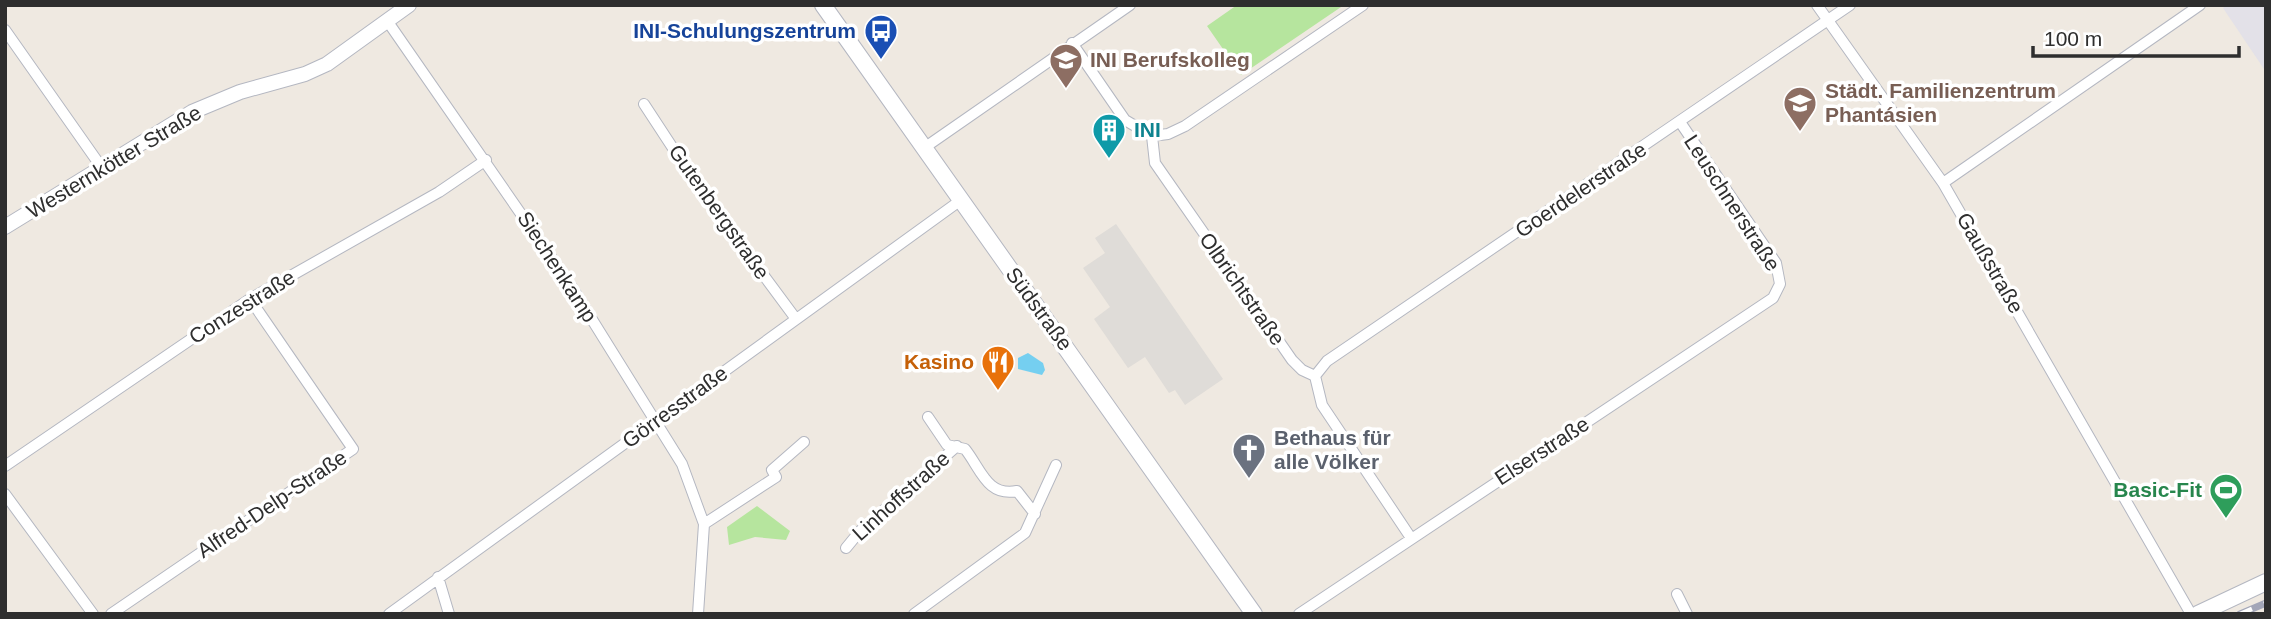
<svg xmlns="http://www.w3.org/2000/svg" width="2271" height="619" viewBox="0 0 2271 619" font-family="Helvetica,sans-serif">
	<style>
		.industrial { fill: #e3e1e8 }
		.green { fill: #b6e59e }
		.plaza { fill: #dfdcd8 }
		.water { fill: #75cff0 }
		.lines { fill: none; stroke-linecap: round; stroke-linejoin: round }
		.minor-casing { stroke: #b4b7c1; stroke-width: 12 }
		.tertiary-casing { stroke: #b4b7c1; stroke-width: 16 }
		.secondary-casing { stroke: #b4b7c1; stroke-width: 18 }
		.minor { stroke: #fff; stroke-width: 10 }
		.tertiary { stroke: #fff; stroke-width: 14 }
		.secondary { stroke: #fff; stroke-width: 16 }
		.rail-casing { stroke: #a3a6b8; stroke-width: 7 }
		.rail { stroke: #fff; stroke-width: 4.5; stroke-dasharray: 13; stroke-linecap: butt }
		.labels { text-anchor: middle; stroke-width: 7; stroke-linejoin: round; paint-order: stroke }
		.transit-label { font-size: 21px; font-weight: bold; fill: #164399; stroke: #fff; text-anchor: end }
		.education-label { font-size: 21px; font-weight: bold; fill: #785e54; stroke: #fff; text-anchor: start }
		.culture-label { font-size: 21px; font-weight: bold; fill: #0d838f; stroke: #fff; text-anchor: start }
		.street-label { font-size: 21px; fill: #2e2e2e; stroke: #fff }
		.food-label { font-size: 21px; font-weight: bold; fill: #c56008; stroke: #fff; text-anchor: end }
		.worship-label { font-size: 21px; font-weight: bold; fill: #5b616d; stroke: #fff; text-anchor: start }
		.leisure-label { font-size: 21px; font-weight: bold; fill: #27864d; stroke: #fff; text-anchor: end }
	</style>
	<rect width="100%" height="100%" fill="#efe9e1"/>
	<path class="industrial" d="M2227 5H2266V72L2223 8Z"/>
	<path class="green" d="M1237 5H1344L1241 75 1207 26Z
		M757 506 790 531 786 540 755 537 729 545 727 527Z"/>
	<path class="plaza" d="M1116 224 1223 379 1185 405 1175 390 1169 393 1145 357 1128 368 1094 319 1110 307 1083 268 1105 253 1095 238Z"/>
	<path class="water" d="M1028 353 1043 363 1045 370 1042 375 1018 369V358Z"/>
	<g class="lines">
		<defs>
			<path id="minor" d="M1817 5 1943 183 2191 614
				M388 22 573 289 682 464 704 524 698 614
				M5 30 102 168
				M1072 43 1125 120 1152 136 1155 163 1292 360 1302 370 1315 376
				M644 104 699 188 796 319
				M1152 136 1168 134 1185 126 1363 5
				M924 148 1130 5
				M1943 183 2200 5
				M1315 376 1327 361 1850 5
				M1315 376 1322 405 1411 538
				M928 417 947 445 965 449C981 469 987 497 1017 491L1035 514
				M5 466 250 299 439 192 486 160
				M5 494 93 614
				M704 524 776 477 772 470 804 442
				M846 548 860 531 957 446
				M438 577 449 614
				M1677 594 1687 614
				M111 614 353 449 250 299
				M389 614 961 200
				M914 614 1025 533 1056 465
				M1299 614 1773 298 1780 284 1776 263 1680 122"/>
			<path id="tertiary" d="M5 227 192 112 240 92 305 74 327 64 409 5"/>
			<path id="secondary" d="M823 5 1254 614
				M2198 614 2266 582"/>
		</defs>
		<use href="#minor" class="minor-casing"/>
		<use href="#tertiary" class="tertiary-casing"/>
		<use href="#secondary" class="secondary-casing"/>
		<use href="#minor" class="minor"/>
		<use href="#tertiary" class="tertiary"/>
		<use href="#secondary" class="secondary"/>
		<defs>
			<path id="rail" d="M2240 614 2266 603"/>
		</defs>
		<use href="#rail" class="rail-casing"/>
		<use href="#rail" class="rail"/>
	</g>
	<defs>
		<symbol id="bus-pin" viewBox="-11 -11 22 30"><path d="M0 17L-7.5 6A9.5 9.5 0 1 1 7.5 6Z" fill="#1a4fb4" stroke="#fff"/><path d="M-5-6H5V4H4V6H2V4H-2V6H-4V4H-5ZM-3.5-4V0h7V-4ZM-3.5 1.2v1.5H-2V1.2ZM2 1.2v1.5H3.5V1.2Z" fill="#fff"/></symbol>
		<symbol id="school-pin" viewBox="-11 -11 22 30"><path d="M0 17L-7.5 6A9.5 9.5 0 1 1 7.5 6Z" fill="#8d6e63" stroke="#fff"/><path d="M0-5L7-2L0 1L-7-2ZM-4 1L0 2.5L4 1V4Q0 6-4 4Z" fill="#fff"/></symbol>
		<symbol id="building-pin" viewBox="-11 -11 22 30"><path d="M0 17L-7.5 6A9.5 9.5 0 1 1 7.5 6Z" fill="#0f9aa8" stroke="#fff"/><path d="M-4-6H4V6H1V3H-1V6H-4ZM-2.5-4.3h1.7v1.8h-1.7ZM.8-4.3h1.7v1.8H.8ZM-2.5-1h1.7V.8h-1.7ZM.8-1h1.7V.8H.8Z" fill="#fff"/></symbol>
		<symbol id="restaurant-pin" viewBox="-11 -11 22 30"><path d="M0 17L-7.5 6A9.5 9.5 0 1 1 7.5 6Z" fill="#e8710a" stroke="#fff"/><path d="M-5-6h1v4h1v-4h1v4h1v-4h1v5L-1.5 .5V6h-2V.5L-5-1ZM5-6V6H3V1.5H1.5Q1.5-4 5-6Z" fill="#fff"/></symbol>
		<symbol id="church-pin" viewBox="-11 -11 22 30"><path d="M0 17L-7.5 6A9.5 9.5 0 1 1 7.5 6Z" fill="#6b7280" stroke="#fff"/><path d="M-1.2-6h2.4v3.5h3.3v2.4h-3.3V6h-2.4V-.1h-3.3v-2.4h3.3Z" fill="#fff"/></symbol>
		<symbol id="stadium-pin" viewBox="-11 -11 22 30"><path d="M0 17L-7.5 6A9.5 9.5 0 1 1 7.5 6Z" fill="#2e9e5b" stroke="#fff"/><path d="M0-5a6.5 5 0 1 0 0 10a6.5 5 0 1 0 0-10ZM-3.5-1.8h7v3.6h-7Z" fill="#fff"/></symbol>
	</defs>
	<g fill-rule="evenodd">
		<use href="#bus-pin" x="862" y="12" width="38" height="52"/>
		<use href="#school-pin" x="1047" y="41" width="38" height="52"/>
		<use href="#school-pin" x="1781" y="84" width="38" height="52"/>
		<use href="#building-pin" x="1090" y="111" width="38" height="52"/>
		<use href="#restaurant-pin" x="979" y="343" width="38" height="52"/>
		<use href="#church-pin" x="1230" y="431" width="38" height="52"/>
		<use href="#stadium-pin" x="2207" y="471" width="38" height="52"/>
	</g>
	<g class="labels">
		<g class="transit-label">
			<text x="856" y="38">INI-Schulungszentrum</text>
		</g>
		<g class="education-label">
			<text x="1090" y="67">INI Berufskolleg</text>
			<text x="1825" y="98">Städt. Familienzentrum<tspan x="1825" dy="24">Phantásien</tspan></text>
		</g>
		<g class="culture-label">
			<text x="1134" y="137">INI</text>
		</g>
		<g class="street-label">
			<text transform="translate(114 162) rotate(-31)" y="7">Westernkötter Straße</text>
			<text transform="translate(1581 190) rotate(-34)" y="7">Goerdelerstraße</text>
			<text transform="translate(1732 203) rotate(57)" y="7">Leuschnerstraße</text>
			<text transform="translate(719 212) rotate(55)" y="7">Gutenbergstraße</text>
			<text transform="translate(1990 263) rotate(60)" y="7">Gaußstraße</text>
			<text transform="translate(557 267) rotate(57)" y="7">Siechenkamp</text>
			<text transform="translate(1242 289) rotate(55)" y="7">Olbrichtstraße</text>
			<text transform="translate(242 307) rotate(-32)" y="7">Conzestraße</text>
			<text transform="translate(1039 309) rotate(54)" y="7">Südstraße</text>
			<text transform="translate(675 407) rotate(-36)" y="7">Görresstraße</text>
			<text transform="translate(1542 451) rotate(-33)" y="7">Elserstraße</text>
			<text transform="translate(901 496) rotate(-42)" y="7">Linhoffstraße</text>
			<text transform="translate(272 504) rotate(-34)" y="7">Alfred-Delp-Straße</text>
		</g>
		<g class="food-label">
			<text x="974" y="369">Kasino</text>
		</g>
		<g class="worship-label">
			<text x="1274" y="445">Bethaus für<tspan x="1274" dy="24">alle Völker</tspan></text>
		</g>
		<g class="leisure-label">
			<text x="2202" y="497">Basic-Fit</text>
		</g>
	</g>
	<rect width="2271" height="619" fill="none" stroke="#2e2e2e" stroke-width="14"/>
	<path d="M2033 46v10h206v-10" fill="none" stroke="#2e2e2e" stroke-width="3.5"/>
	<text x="2044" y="46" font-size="21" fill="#2e2e2e" stroke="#ffffff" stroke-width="5" paint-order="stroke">100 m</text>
</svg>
